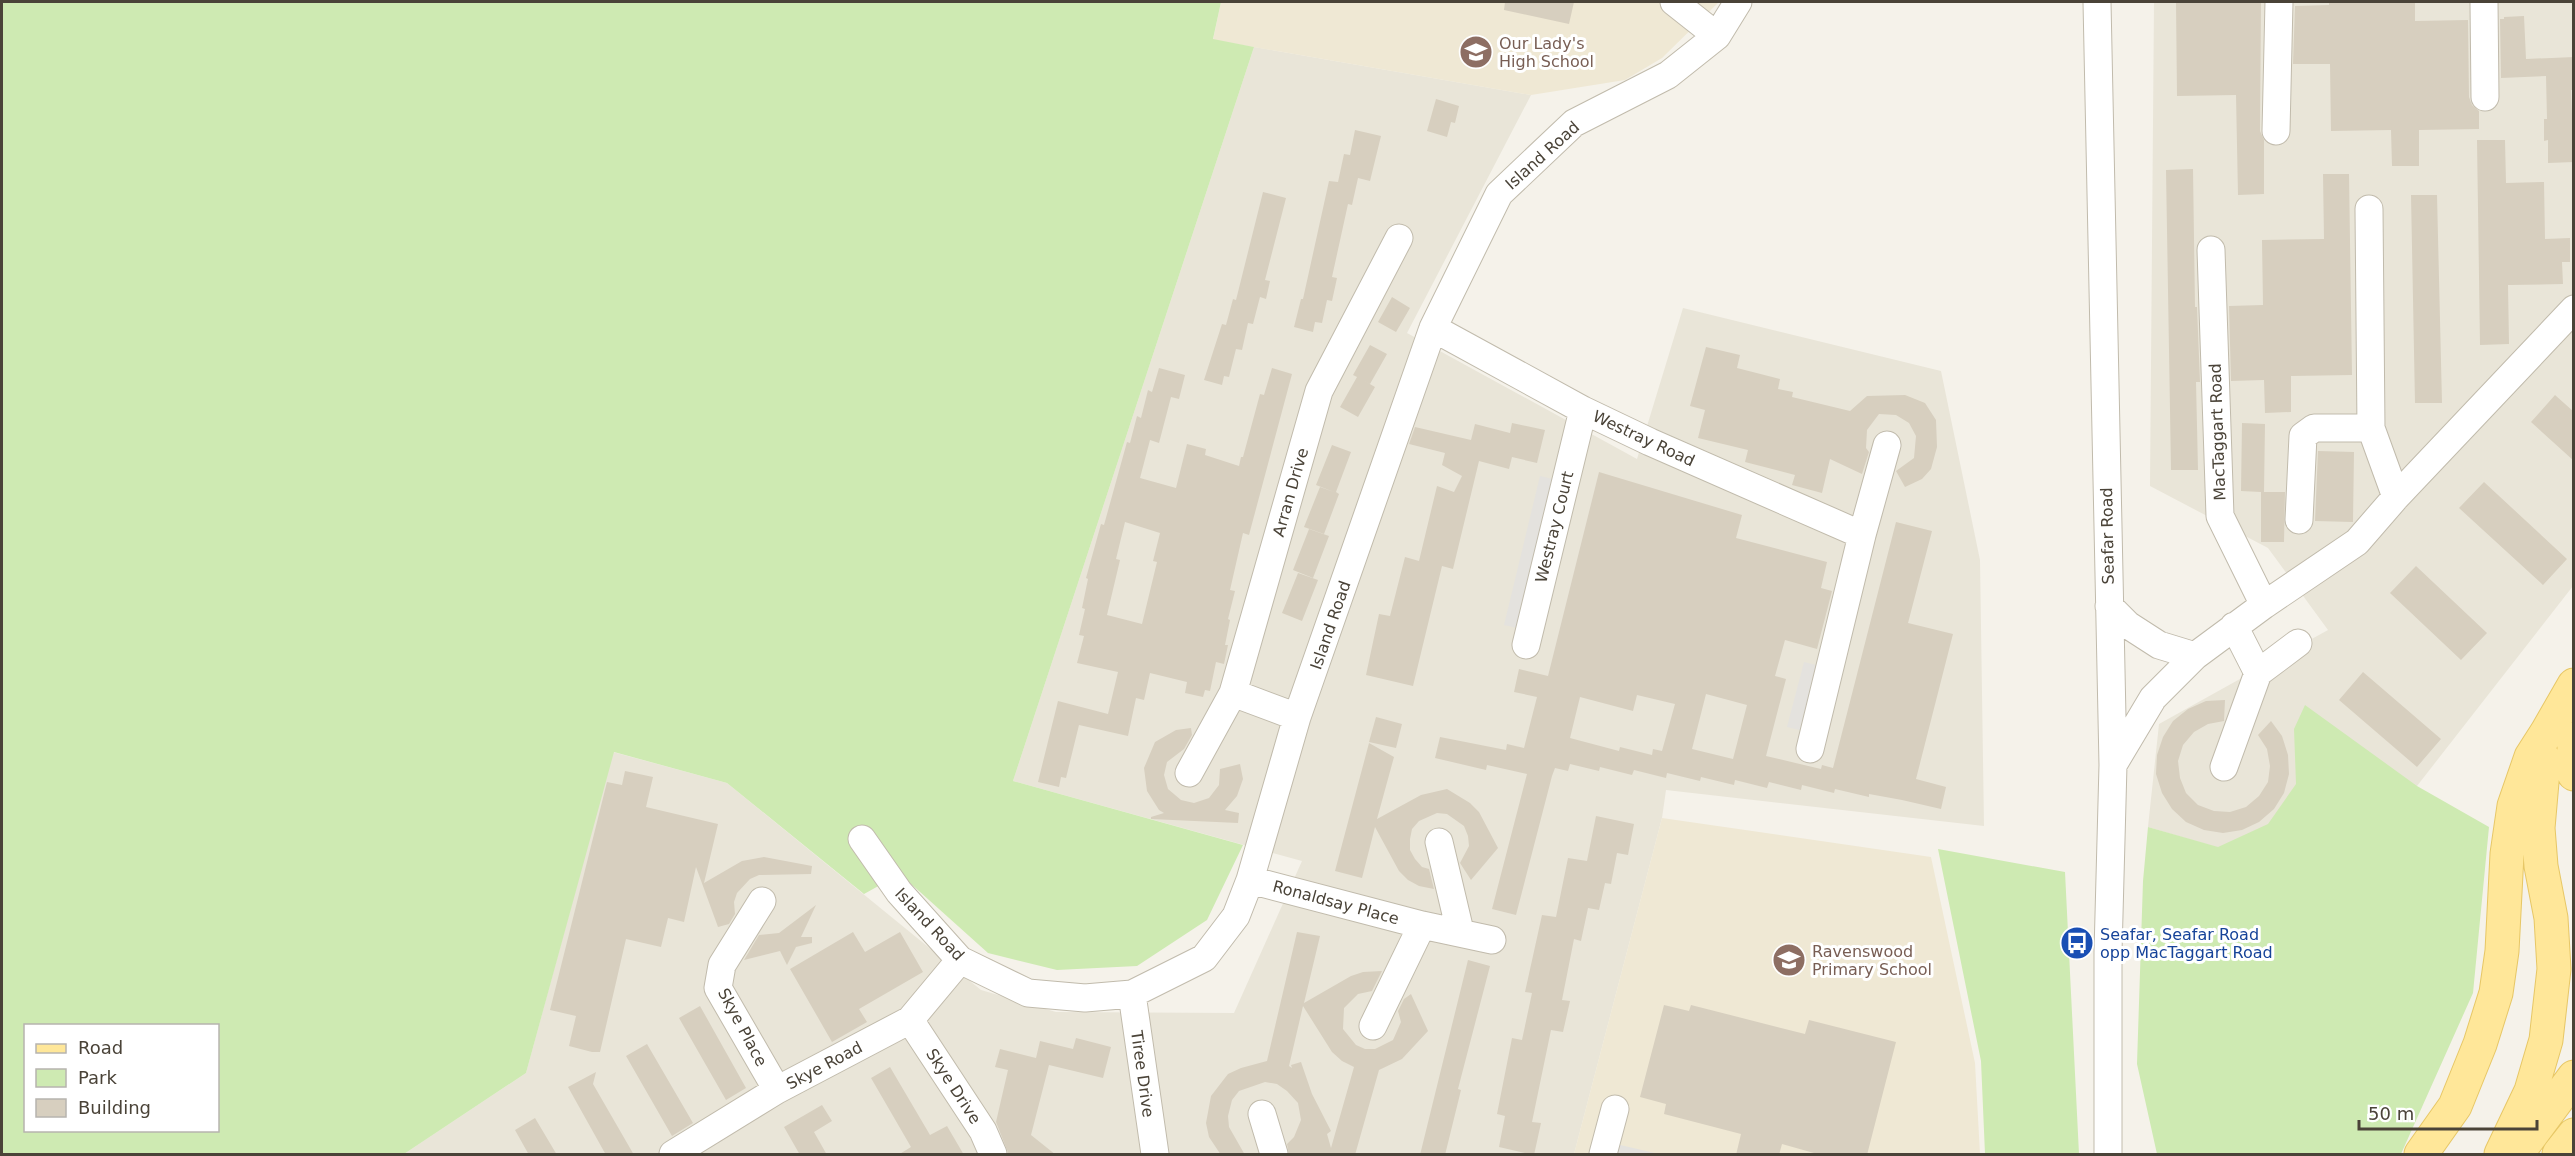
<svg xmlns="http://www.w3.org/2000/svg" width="2575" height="1156" viewBox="0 0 2575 1156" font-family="'DejaVu Sans',sans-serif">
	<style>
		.residential { fill: #e9e5d8 }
		.education { fill: #efe8d4 }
		.green { fill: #ceeab2; fill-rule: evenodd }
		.parking { fill: #e4e2de }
		.building { fill: #d7cfbf; fill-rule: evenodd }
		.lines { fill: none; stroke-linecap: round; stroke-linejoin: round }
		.minor-casing { stroke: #c1bbac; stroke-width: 29 }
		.major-casing { stroke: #e7c766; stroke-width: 35 }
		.minor { stroke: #fff; stroke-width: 27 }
		.major { stroke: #ffe799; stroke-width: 33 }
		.labels { text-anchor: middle; stroke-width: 6; stroke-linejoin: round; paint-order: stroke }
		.education-label { font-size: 16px; fill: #785e54; stroke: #fff; text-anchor: start }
		.street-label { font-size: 16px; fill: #4a4338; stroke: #fff }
		.transit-label { font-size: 16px; fill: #164399; stroke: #fff; text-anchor: start }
	</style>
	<rect width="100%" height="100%" fill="#f5f2ea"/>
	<path class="residential" d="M2154 2H2573V586L2417 786 2218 848 2148 827 2159 724 2328 630 2268 548 2150 486Z
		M1254 47 1531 95 1407 333 1637 459 1683 308 1941 371 1980 560 1984 826 1666 790 1662 818 1574 1154H404L526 1073 613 752 727 783 981 990 1056 1012 1234 1013 1302 861 1013 781Z"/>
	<path class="education" d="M1221 2H1719L1662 58 1625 80 1531 95 1213 40Z
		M1662 818 1931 857 1975 1063 1980 1154H1574Z"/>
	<path class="green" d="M2 2H1221L1213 39 1254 47 1013 781 1243 845 1207 920 1137 966 1057 970 988 953 900 874 864 894 727 783 614 752 526 1073 404 1154H2ZM26 1026H218V1130H26Z
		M2305 705 2417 786 2489 827 2473 993 2401 1154H2157L2137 1064 2143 881 2148 827 2218 847 2268 824 2296 784 2294 729Z
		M1938 849 2065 872 2079 1154H1985L1981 1061Z"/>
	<path class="parking" d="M1540 476 1557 480 1522 629 1504 625Z
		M1804 662 1820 666 1803 731 1787 727Z
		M1616 1144 1659 1154H1613Z"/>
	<path class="building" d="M1505 2H1574L1569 24 1504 10Z
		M2176 2H2261L2260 131 2264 140V194L2238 195 2236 95 2177 96Z
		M2329 2H2415V21L2468 20 2469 97 2472 105 2479 111V129L2419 130V166H2392L2391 130 2331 131 2330 64H2293L2295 6 2329 5Z
		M2524 16 2526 59 2574 57V90H2571L2574 162 2548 163V140L2544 141V119H2547L2546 76 2501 78 2500 19H2504V17Z
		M1436 99 1459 106 1455 123 1451 122 1447 137 1427 131Z
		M1355 130 1381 136 1370 181 1358 178 1352 205 1348 204 1332 277 1337 278 1332 301 1327 300 1322 323 1315 322 1313 332 1294 327 1301 299H1303L1329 181 1338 182 1344 154 1350 155Z
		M2477 140H2505L2506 183 2544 182 2545 239 2570 238V262H2562L2563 284 2508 285 2509 344 2480 345Z
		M2193 169 2195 307H2197L2200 382H2196L2198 470H2171L2166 170Z
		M2323 174H2349L2352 375 2291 376V412L2265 413 2264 380 2231 381 2229 306 2263 305 2262 240 2324 239Z
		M1263 192 1286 198 1265 280 1270 281 1266 299 1260 297 1253 324 1248 323 1242 350 1236 349 1229 377 1224 376 1222 385 1204 380 1222 324 1226 325 1233 299 1236 300Z
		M2411 195H2437L2442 403H2415Z
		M1392 297 1410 308 1396 332 1378 322Z
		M1370 345 1387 354 1370 384 1363 380 1375 387 1358 417 1340 407 1357 377 1353 375Z
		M1706 347 1740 355 1737 368 1780 379 1778 389 1793 392 1792 397 1850 411 1867 396 1905 395 1925 403 1936 420 1937 447 1931 469 1922 479 1905 487 1896 471 1914 458 1916 436 1909 423 1896 415 1879 414 1867 430 1866 448 1869 452 1862 474 1830 459 1822 493 1792 485 1795 475 1745 462 1748 450 1698 438 1705 410 1690 406Z
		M1159 368 1185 375 1179 399 1171 397 1159 443 1150 440 1140 478 1176 488 1187 444 1206 449 1205 455 1239 466 1241 457H1243L1260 394 1264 395 1272 368 1292 374 1249 535 1243 533 1230 590 1235 591 1228 619 1230 620 1225 645H1228L1224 664 1216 662 1210 691 1205 690 1203 697 1185 693 1187 682 1150 673 1144 700 1136 698 1128 736 1079 725 1066 778 1061 777 1059 787 1038 782 1058 701 1108 714 1118 672 1077 663 1084 636 1079 635 1085 609 1082 608 1088 579 1086 578 1101 524 1104 525 1127 442 1130 443 1137 416 1141 418 1148 390 1152 392ZM1125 522 1160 533 1153 561 1157 562 1142 624 1107 615 1120 560 1116 559Z
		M2555 395 2574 412V461L2531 422Z
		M1512 423 1545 430 1537 463 1512 457 1509 469 1479 461 1453 569 1442 566 1413 686 1366 675 1379 614 1390 616 1405 557 1419 561 1437 486 1454 492 1462 476 1442 465 1445 453 1409 444 1415 427 1471 440 1475 424 1510 433Z
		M2242 423 2265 424 2264 492H2285L2284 542H2261V492L2241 491Z
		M1332 445 1351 452 1336 492 1339 494 1324 534 1304 527 1320 487 1334 492 1316 485Z
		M2318 451 2354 452 2353 522 2315 521Z
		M1599 472 1742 515 1736 538 1827 562 1821 588 1832 591 1817 649 1785 640 1775 676 1786 679 1766 756 1821 769 1822 765 1833 768 1896 522 1932 531 1908 623 1953 634 1916 779 1946 787 1941 809 1902 800 1869 794V797L1835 789 1834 793 1802 785 1801 790 1769 782 1767 788 1735 780 1734 785 1701 777 1700 781 1667 773 1666 778 1634 770 1632 775 1600 767 1599 771 1570 764 1568 771 1555 768 1552 776 1516 915 1492 909 1527 774 1487 765 1486 770 1435 758 1440 737 1506 750 1507 744 1524 748 1537 697 1514 692 1519 669 1548 676ZM1706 694 1747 705 1733 759 1692 749ZM1637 695 1675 704 1662 751 1653 749 1652 755 1620 747 1619 751 1570 738 1580 697 1633 711Z
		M2484 482 2567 559 2543 585 2459 508Z
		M1309 529 1329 536 1313 578 1293 570Z
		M2416 566 2487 633 2461 660 2390 593Z
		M1298 573 1318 580 1302 621 1282 613Z
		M2363 672 2441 739 2417 767 2339 700Z
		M2225 700 2224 721 2208 724 2194 732 2183 745 2178 761 2180 778 2186 793 2198 805 2214 811 2230 812 2246 807 2259 796 2268 782 2270 766 2267 749 2258 735 2271 721 2282 736 2288 755 2289 774 2284 793 2274 809 2259 822 2242 830 2223 833 2204 830 2186 822 2172 809 2162 793 2156 774 2157 755 2163 737 2173 721 2188 709 2206 701Z
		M1376 717 1402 724 1396 748 1369 742Z
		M1191 728 1192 735 1184 749 1167 762 1164 775 1168 789 1181 800 1194 803 1209 798 1219 785 1220 769 1240 764 1243 779 1237 796 1225 810 1239 813 1238 823 1151 819V817L1164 813 1159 810 1147 791 1144 768 1155 742 1176 730Z
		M1369 743 1394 757 1377 819 1421 795 1447 789 1470 803 1479 812 1498 848 1471 880 1460 863 1469 846 1468 836 1464 826 1447 814 1437 813 1419 821 1412 829 1410 839V850L1415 859 1422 867 1429 869 1434 889 1419 886 1408 880 1399 871 1375 827 1362 878 1335 871Z
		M625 771 653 777 646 807 718 824 704 883 742 861 764 857 812 866 811 874 759 875 750 879 737 893 734 902 735 914 729 924 718 927 696 867 684 922 668 918 661 947 626 939 600 1052H592L569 1046 576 1016 550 1010 607 782 622 785Z
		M1596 816 1634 824 1628 855 1617 853 1611 884 1605 883 1599 910 1588 908 1581 941 1574 939 1562 1000 1570 1001 1563 1032 1551 1030 1532 1122 1541 1123 1534 1155 1499 1147 1505 1116 1497 1114 1512 1038 1522 1040 1532 993 1525 992 1542 915 1556 917 1568 858 1587 861Z
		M816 905 801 937H812V943L796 947 787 965 780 951 744 960 759 935 779 933Z
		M853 932 865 952 900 932 923 972 859 1009 867 1022 832 1042 790 969Z
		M1297 932 1320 936 1304 1003 1351 976 1363 972 1382 971 1372 991 1358 994 1344 1008 1343 1029 1356 1045 1365 1049H1375L1393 1040 1401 1022 1398 1011 1404 999 1411 994 1428 1031 1402 1059 1379 1070 1355 1155H1289L1287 1144 1294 1137 1301 1120 1298 1103 1287 1091 1277 1084 1265 1082 1239 1091 1232 1100 1228 1116 1229 1127 1245 1155H1221L1209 1137 1206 1123 1211 1096 1228 1074 1241 1068 1267 1061ZM1303 1006 1332 1052 1342 1061 1354 1067 1331 1148 1327 1134 1331 1131 1312 1094 1301 1062 1291 1065 1292 1068 1289 1066Z
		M1468 960 1490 966 1458 1089 1461 1090 1445 1155H1420Z
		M1664 1005 1689 1011 1691 1005 1805 1034 1809 1020 1896 1042 1867 1155H1821L1782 1144 1779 1155H1736L1741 1134 1664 1114 1666 1104 1640 1097Z
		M700 1006 746 1088 726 1100 679 1018Z
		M1076 1038 1111 1047 1103 1078 1049 1065 1031 1135 1056 1155H1009L996 1122 1008 1070 995 1067 1000 1049 1036 1058 1040 1041 1073 1049Z
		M647 1044 693 1123 672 1136 626 1056Z
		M890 1067 930 1135 947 1126 964 1155H898L911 1147 871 1078Z
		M596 1072 593 1084 634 1155H606L568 1087Z
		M822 1105 832 1121 814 1132 827 1155H800L784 1127Z
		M535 1118 557 1155H529L515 1130Z"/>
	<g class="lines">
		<defs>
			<path id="minor" d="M1674 2 1717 36
				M2097 2 2113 765 2108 952V1154
				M2484 2 2485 97
				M2276 131 2279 2
				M2369 209 2371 428 2396 497
				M2211 250 2220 516 2264 605
				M1433 328 1583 410 1650 442 1862 535
				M2299 520 2303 436 2314 428H2371
				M2109 606 2128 625 2159 645 2195 656
				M2234 626 2258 673 2298 643
				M1526 645 1583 410
				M1297 717 1233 693 1319 391 1399 238
				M1810 749 1862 535 1887 445
				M2113 765 2153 698 2195 656 2264 605 2357 542 2396 497 2574 309
				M2224 767 2258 673
				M1189 773 1233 693
				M862 839 899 892 960 960 1028 993 1085 998 1132 994 1204 958 1236 916 1250 880 1297 717 1433 328 1499 194 1574 123 1668 75 1717 36 1738 2
				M1439 842 1460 931
				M1250 880 1422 925 1492 940
				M762 901 722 965 718 988 777 1090
				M1132 994 1155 1154
				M910 1020 983 1131 993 1154
				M1373 1026 1422 925
				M1262 1114 1274 1154
				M673 1154 777 1090 910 1020 960 960
				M1603 1154 1615 1109"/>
			<path id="major" d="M2574 739V774
				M2519 1151 2574 1077
				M2421 1154 2455 1106 2480 1044 2496 993 2502 951 2507 854 2514 806 2531 757 2547 732 2574 685
				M2501 1154 2531 1091 2546 1040 2554 969 2551 918 2541 866 2538 828 2544 759
				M2559 1154 2574 1135"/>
		</defs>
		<use href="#minor" class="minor-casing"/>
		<use href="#major" class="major-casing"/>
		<use href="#minor" class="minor"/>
		<use href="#major" class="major"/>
	</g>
	<defs>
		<symbol id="school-disc" viewBox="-11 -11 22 22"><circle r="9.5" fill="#8d6e63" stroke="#fff"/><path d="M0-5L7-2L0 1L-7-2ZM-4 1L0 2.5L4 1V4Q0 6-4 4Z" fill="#fff"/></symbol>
		<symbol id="bus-disc" viewBox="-11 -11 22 22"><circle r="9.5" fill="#1a4fb4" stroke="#fff"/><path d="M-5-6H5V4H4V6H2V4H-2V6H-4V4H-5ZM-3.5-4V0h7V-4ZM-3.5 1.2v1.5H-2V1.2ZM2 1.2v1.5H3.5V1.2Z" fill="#fff"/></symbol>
	</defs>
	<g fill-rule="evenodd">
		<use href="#school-disc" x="1457" y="33" width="38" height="38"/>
		<use href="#bus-disc" x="2058" y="924" width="38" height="38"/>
		<use href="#school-disc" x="1770" y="941" width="38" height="38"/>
	</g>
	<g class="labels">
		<g class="education-label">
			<text x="1499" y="49">Our Lady's<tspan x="1499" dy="18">High School</tspan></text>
			<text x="1812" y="957">Ravenswood<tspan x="1812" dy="18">Primary School</tspan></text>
		</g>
		<g class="street-label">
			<text transform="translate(1542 155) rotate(-42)" y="6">Island Road</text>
			<text transform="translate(2217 432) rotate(-92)" y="6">MacTaggart Road</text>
			<text transform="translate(1644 438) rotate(25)" y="6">Westray Road</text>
			<text transform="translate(1290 492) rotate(-74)" y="6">Arran Drive</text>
			<text transform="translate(1554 527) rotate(-76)" y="6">Westray Court</text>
			<text transform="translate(2107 536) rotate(-91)" y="6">Seafar Road</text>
			<text transform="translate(1330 625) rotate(-71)" y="6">Island Road</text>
			<text transform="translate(1336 902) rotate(15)" y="6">Ronaldsay Place</text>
			<text transform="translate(930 924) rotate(47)" y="6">Island Road</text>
			<text transform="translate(743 1027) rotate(62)" y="6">Skye Place</text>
			<text transform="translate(824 1065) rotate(-28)" y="6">Skye Road</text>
			<text transform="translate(1143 1074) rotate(82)" y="6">Tiree Drive</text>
			<text transform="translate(954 1086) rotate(57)" y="6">Skye Drive</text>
		</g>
		<g class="transit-label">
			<text x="2100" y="940">Seafar, Seafar Road<tspan x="2100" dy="18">opp MacTaggart Road</tspan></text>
		</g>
	</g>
	<rect width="2575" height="1156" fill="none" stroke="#4a4338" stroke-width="6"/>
	<rect x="24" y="1024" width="195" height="108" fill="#ffffff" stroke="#b7b4af" stroke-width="1.5"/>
	<rect x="36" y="1044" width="30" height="9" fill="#ffe799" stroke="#b7b4af" stroke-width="1.5"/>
	<text x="78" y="1054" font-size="18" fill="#4a4338">Road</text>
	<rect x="36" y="1069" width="30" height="18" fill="#ceeab2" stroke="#b7b4af" stroke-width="1.5"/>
	<text x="78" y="1084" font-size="18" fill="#4a4338">Park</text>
	<rect x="36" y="1099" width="30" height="18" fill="#d7cfbf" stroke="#b7b4af" stroke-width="1.5"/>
	<text x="78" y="1114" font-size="18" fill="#4a4338">Building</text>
	<path d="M2359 1120v9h178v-9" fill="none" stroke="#4a4338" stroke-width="3"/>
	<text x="2368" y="1120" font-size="18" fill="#4a4338" stroke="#ffffff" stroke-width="4.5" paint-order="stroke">50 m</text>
</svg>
